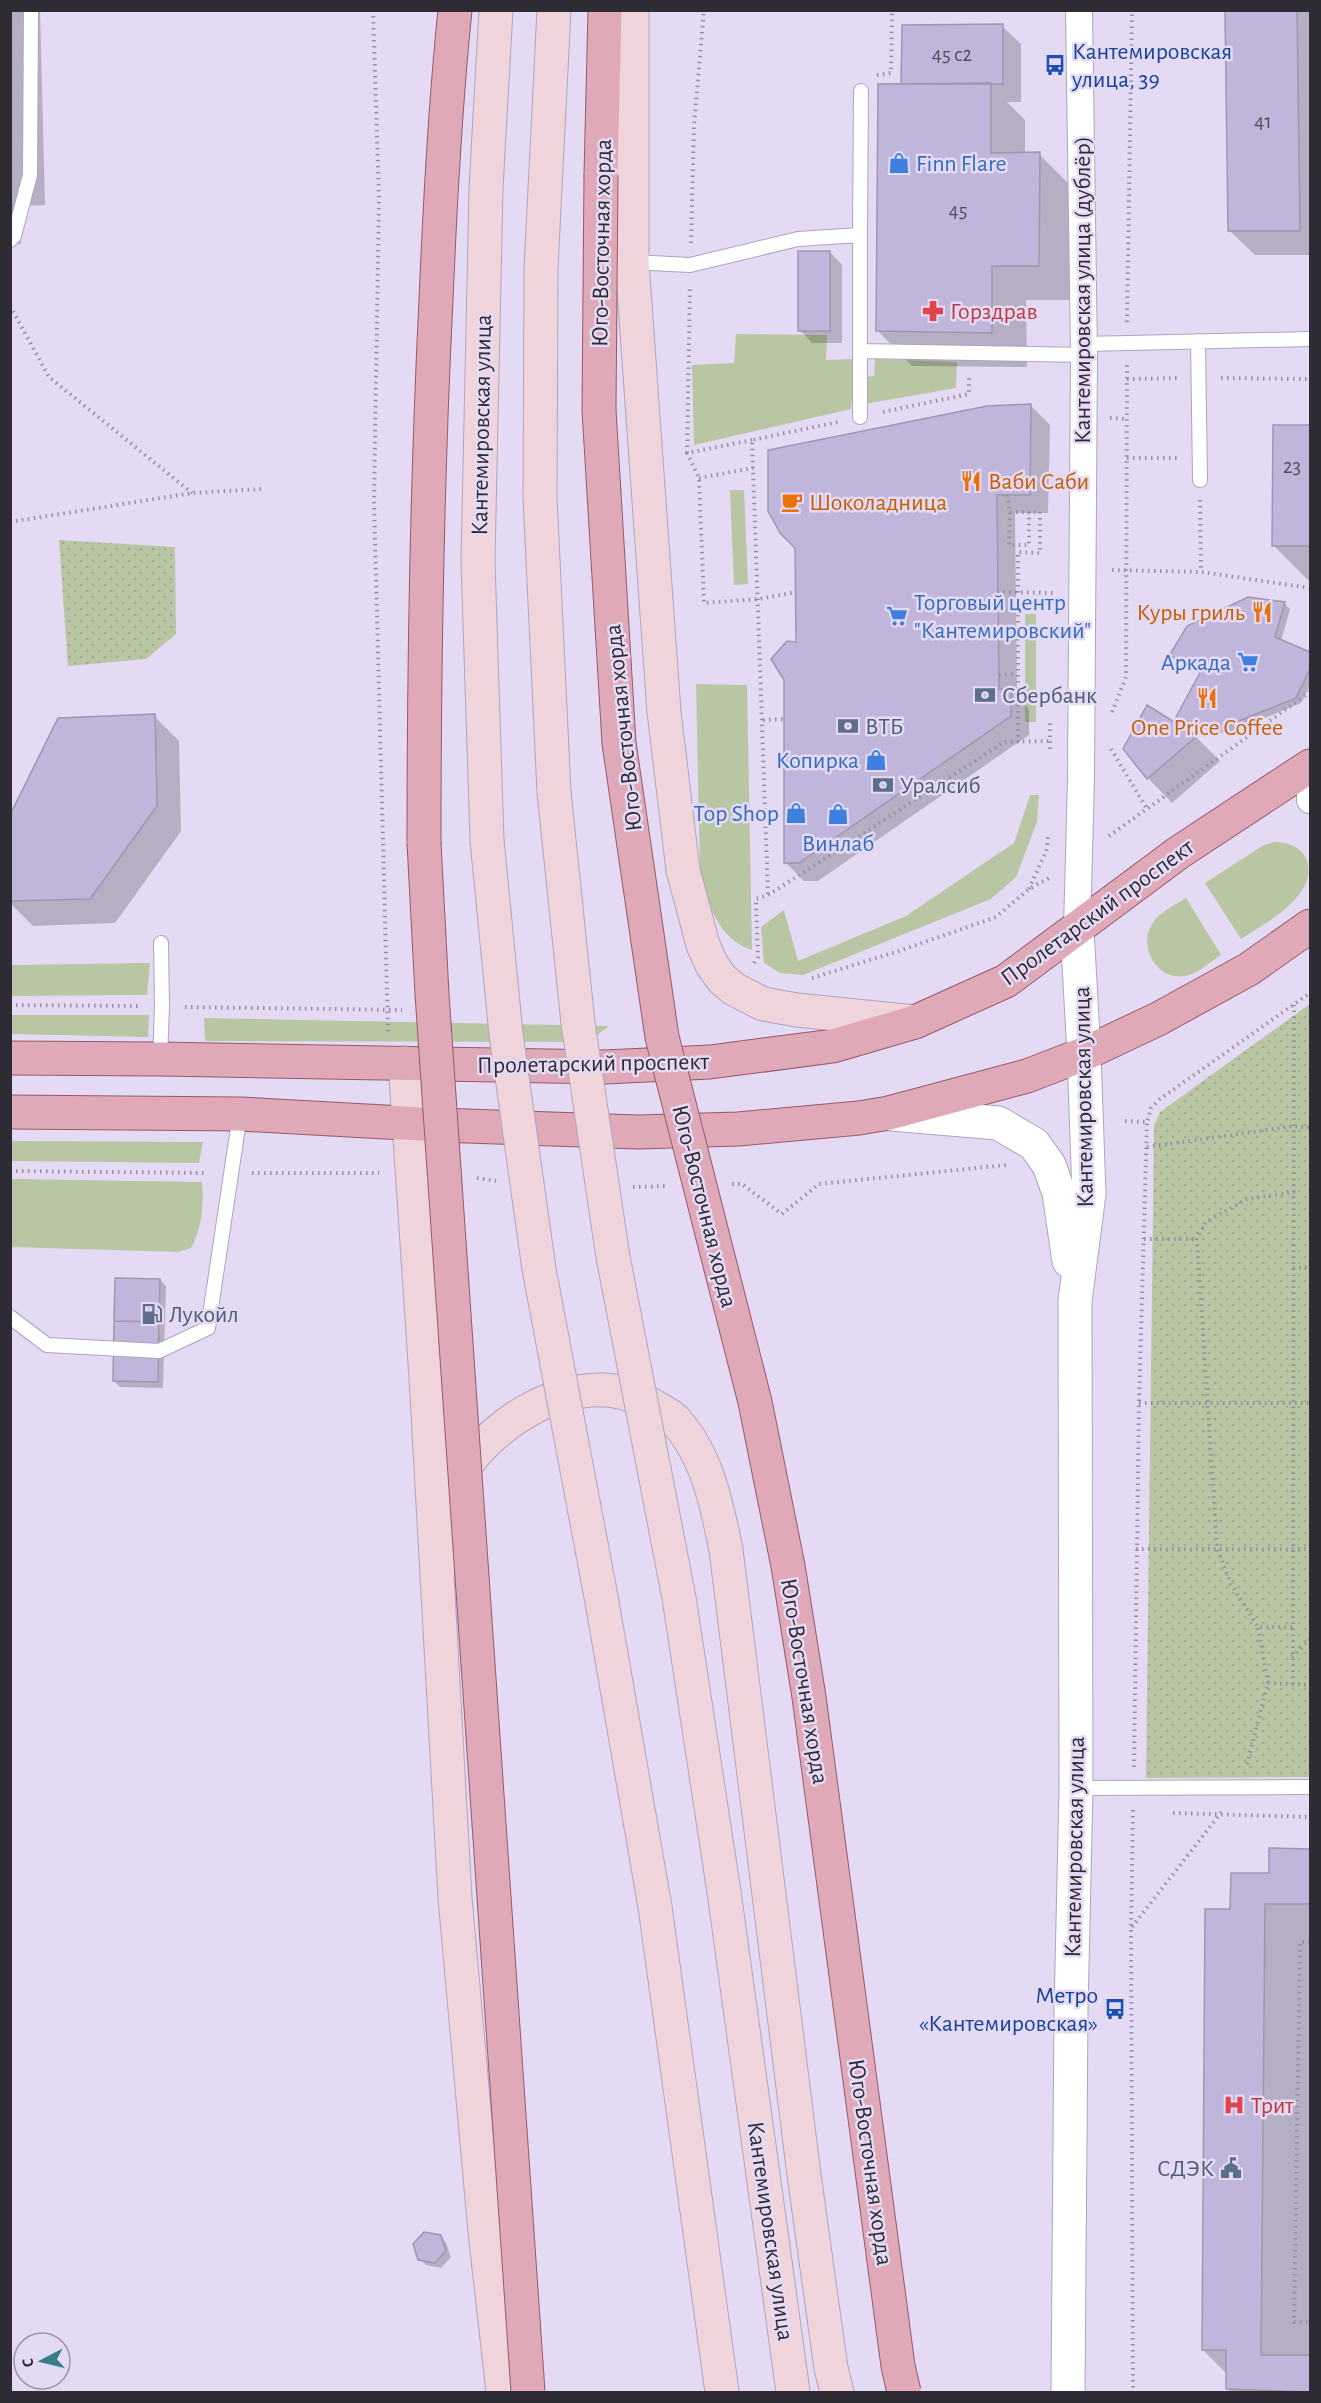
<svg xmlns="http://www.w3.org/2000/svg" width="1321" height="2403" viewBox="0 0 1321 2403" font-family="'Alegreya Sans',sans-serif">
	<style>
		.grass { fill: #b9c6a4 }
		.park { fill: url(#park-dots) }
		.shadow { fill: #0003 }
		.building { fill: #c0b5da; stroke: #9f97b0; stroke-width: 1.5 }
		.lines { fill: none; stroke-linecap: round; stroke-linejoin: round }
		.service-casing { stroke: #aea4bd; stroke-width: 16 }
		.minor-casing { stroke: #aea4bd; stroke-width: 28 }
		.tertiary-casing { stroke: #aea4bd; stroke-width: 35 }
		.secondary-casing { stroke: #aea4bd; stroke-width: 35 }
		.primary-casing { stroke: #95586c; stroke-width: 35 }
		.path { stroke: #9790a3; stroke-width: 4; stroke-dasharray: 1.5 4.5; stroke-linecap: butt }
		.service { stroke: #fff; stroke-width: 14 }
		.minor { stroke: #fff; stroke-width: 26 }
		.tertiary { stroke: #fff; stroke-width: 33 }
		.secondary { stroke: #f0d4dc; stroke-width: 33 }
		.primary { stroke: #e0a9b8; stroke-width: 33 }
		.secondary-bridge-casing { stroke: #aea4bd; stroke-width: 35; stroke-linecap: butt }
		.primary-bridge-casing { stroke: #95586c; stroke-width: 35; stroke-linecap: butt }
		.secondary-bridge { stroke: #f0d4dc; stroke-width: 33 }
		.primary-bridge { stroke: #e0a9b8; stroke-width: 33 }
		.labels { text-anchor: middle; stroke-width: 5; stroke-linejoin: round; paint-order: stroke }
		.number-label { font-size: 21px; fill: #534e5e }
		.transit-label { font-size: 24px; fill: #164399; stroke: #e4daf4; text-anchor: start }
		.shop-label { font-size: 24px; fill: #366cbe; stroke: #e4daf4; text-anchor: end }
		.street-label { font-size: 24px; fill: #2f2b35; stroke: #e4daf4 }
		.health-label { font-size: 24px; fill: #be3a42; stroke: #e4daf4; text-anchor: start }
		.food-label { font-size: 24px; fill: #c56008; stroke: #e4daf4; text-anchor: start }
		.service-label { font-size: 24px; fill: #4e5e75; stroke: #e4daf4; text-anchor: start }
	</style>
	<defs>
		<pattern id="park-dots" width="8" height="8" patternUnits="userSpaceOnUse" patternTransform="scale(1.5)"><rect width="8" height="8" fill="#b9c6a4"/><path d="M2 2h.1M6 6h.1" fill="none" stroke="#9faa8e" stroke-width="1.8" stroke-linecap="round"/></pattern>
	</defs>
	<rect width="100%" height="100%" fill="#e4daf4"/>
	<path class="grass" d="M736 334 827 335 826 360 855 359 851 409 694 445 692 365 734 363Z
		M875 359 957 362 956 388 865 404 864 377 874 376Z
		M730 490H744L748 584 734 585Z
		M1025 614H1036V722H1025Z
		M696 684 747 685 752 950C718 939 708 904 700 872Z
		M1030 795H1039L1037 822 1016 877 991 899 803 975 780 973 764 963 761 927 784 910 798 961 906 916 1014 843Z
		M1275 842C1288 842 1300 847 1306 858 1321 895 1265 923 1241 939L1205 883 1264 845Z
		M1186 898 1221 955C1211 961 1200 972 1189 975 1159 984 1137 948 1152 924 1158 913 1175 905 1186 898Z
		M150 963 147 995 11 996V965Z
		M11 1015H149L148 1037 11 1034Z
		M204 1018 609 1026 590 1040 571 1042 205 1041Z
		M11 1141 203 1142 199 1163 11 1161Z
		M11 1179 202 1182C204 1203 202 1229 191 1248L178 1252 11 1247Z"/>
	<path class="park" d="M59 540 175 547 176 634 146 659 68 666Z
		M1310 1004V1777L1146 1778 1154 1126 1160 1112Z"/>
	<path class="shadow" d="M10 10H40L45 205 20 206 21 244H10Z
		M1227 10H1310V255H1255L1230 231Z
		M1002 26 1021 44V102H1007L1025 120V154H1039L1074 189 1073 300H1026L1027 367 912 366 878 331 905 86Z
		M830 252 842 265V343H812L800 330Z
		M1031 406 1050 425 1048 513H1015L1017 697 1029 709V735L818 881H804L785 862 798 643Z
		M1274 426H1310V582L1274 546Z
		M1284 603 1290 609 1281 641 1310 653V686L1301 703 1226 734 1182 724 1176 718 1203 670 1177 661 1171 656Z
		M154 716 179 741 181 831 115 923 33 926 10 903V818Z
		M1196 737 1220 761 1172 803 1148 778 1125 748Z
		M160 1280 166 1286 163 1388 120 1387 114 1381Z
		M1270 1850H1310V2392H1231L1227 2389V2374L1203 2350 1231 1911 1270 1875Z
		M440 2236 446 2243 451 2257 441 2268 426 2265 420 2259Z"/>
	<path class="building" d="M1225 10H1297L1300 231H1228Z
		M1003 24V84H901L902 25Z
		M991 83V153L1040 152 1039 266H992V333L876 331 878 84Z
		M798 251H830V331H798Z
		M1031 404 1030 495H997L999 689H1011V716L799 863H784V680L771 659 787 641 796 642 795 548 780 533 768 511V450L987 406Z
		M1273 425H1310V546H1272Z
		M1248 597 1285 602 1275 637 1310 652V669L1296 698 1219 729 1175 719 1203 667 1169 656 1187 626Z
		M1147 705 1197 736 1147 779 1123 749Z
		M155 714 157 806 90 899 10 901V815L58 718Z
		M115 1278 160 1279 159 1322 114 1321Z
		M114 1321 159 1322 158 1382 113 1381Z
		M1269 1848 1310 1849V1904H1265L1261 2355H1310V2392L1226 2389V2350H1202L1205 1909H1230L1231 1873H1269Z
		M424 2232 441 2235 446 2251 435 2263 418 2260 413 2244Z"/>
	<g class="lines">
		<defs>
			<path id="service" d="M860 235 861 91
				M10 240 14 236 30 175 31 10
				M632 262 690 265 798 239 860 235V351L1084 355
				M1198 341 1200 480
				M1084 344 1310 339
				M860 351V417
				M160 1059 162 1006 161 943
				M10 1317 47 1345 159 1351 208 1328 240 1114
				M1076 1788 1310 1787"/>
			<path id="minor" d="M1310 791V800
				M1077 929 1081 778 1084 355 1079 10"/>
			<path id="tertiary" d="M892 1114 998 1123 1034 1144 1049 1165 1059 1193 1069 1261
				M1068 2392 1071 2011 1076 1788 1075 1301 1089 1194 1084 1054 1077 929"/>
			<path id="secondary" d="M632 10V262L664 712 683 870 703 945 712 965 722 979 734 989 763 1004 797 1010 915 1022
				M554 792 540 497 541 268 554 10
				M487 840 478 561 486 188 496 10
				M405 1063 426 1378 455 1898 485 2232 503 2392
				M437 1578C441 1541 446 1492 469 1461 510 1409 590 1366 652 1405 659 1410 670 1414 675 1420 707 1455 717 1505 726 1550L804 2175 831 2368 837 2392
				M724 1892 793 2392
				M655 1907 722 2392"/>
			<path id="primary" d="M601 175 605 10
				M424 843C424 662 427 481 436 300 440 203 445 107 455 10
				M10 1058 160 1059 605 1067 710 1062 833 1046 915 1022 1006 981 1178 853 1310 766
				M10 1112 240 1114 439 1125 638 1132 738 1129 859 1118 889 1113 1027 1076 1084 1054 1158 1019 1249 969 1310 926"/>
		</defs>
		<use href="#service" class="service-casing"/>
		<use href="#minor" class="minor-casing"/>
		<use href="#tertiary" class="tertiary-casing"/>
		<use href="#secondary" class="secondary-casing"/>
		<use href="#primary" class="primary-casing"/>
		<path class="path" d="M373 10 379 198 374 500 388 1032
			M877 75 891 73 892 10
			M691 243 694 125 704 10
			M10 306 49 377 192 493
			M1127 322 1132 10
			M1221 378 1310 379
			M1127 379 1178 378
			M883 412 969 394V375
			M1110 418 1127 419
			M752 440 687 453 699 478 704 603 759 599 796 592
			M687 453 690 286
			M1127 458H1178
			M699 478 753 468
			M1007 495 1010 512 1009 545H1029V512
			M1200 500 1201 572
			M1010 512H1040V553L1018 552V742
			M10 522 192 493 262 489
			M1112 570 1201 572 1310 588
			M997 592 1053 593
			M999 675 1017 674
			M1112 712 1126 677 1127 365
			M763 720 784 719
			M1050 749V720
			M1111 749 1147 809
			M1109 836 1310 692
			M1029 889 1047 849 1048 837
			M768 894 752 440 838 422
			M754 963 758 957 756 899 768 895 809 869 1004 742 1049 741
			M812 978 902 950 996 917 1029 889 1049 878
			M10 1005 141 1006
			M185 1007 402 1010
			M1125 1121 1147 1122 1151 1108 1160 1099 1310 993
			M1147 1147 1294 1126 1310 1128
			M10 1171 208 1173
			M252 1173H379
			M477 1178 496 1181
			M732 1184H742L782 1214 819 1184 1006 1165
			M633 1187 668 1186
			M1144 1239H1197
			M1293 1268 1310 1267
			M1139 1403H1310
			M1136 1549H1310
			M1292 1627H1258L1231 1584 1217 1548 1197 1239 1206 1222 1247 1199 1295 1192
			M1292 1657 1310 1639
			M1268 1683 1310 1685
			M1293 1684 1294 1005
			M1247 1764 1268 1683 1258 1627
			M1134 1767 1139 1403 1147 1122
			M1133 1810 1131 1928 1133 2392
			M1173 1813 1310 1817
			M1132 1927 1223 1810
			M1310 1942H1300L1294 2322H1310"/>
		<use href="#service" class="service"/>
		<use href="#minor" class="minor"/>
		<use href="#tertiary" class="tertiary"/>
		<use href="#secondary" class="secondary"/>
		<use href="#primary" class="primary"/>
		<defs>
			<path id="secondary-bridge" d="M554 792 578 1023 613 1257 679 1598 724 1892
				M487 840 506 1034 539 1269 602 1602 655 1907"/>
			<path id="primary-bridge" d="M601 175 599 410 619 743 662 1037 755 1402 788 1566 809 1697 898 2366 904 2392
				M424 843 432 994 528 2392"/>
		</defs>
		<use href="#secondary-bridge" class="secondary-bridge-casing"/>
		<use href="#primary-bridge" class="primary-bridge-casing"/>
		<use href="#secondary-bridge" class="secondary-bridge"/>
		<use href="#primary-bridge" class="primary-bridge"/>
	</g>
	<defs>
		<symbol id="bus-bare" viewBox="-9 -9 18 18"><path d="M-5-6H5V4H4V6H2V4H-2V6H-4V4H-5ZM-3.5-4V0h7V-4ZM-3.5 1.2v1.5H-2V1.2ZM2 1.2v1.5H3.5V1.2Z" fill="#1a4fb4" stroke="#e4daf4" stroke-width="2.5" paint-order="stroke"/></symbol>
		<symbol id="shop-bare" viewBox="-9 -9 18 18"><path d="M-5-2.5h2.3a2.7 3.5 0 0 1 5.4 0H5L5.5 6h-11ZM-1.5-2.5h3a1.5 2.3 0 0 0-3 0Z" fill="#3f7fe0" stroke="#e4daf4" stroke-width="2.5" paint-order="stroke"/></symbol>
		<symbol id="pharmacy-bare" viewBox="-9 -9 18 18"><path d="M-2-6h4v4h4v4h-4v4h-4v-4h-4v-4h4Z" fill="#e0444e" stroke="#e4daf4" stroke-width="2.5" paint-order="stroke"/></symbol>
		<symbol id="restaurant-bare" viewBox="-9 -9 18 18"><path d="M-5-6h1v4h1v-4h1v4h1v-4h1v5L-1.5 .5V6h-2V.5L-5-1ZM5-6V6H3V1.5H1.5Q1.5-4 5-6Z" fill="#e8710a" stroke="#e4daf4" stroke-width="2.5" paint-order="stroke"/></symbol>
		<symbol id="cafe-bare" viewBox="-9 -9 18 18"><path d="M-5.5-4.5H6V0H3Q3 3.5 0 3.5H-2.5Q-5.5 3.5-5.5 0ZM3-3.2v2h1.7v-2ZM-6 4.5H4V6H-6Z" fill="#e8710a" stroke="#e4daf4" stroke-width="2.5" paint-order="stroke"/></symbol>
		<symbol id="supermarket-bare" viewBox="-9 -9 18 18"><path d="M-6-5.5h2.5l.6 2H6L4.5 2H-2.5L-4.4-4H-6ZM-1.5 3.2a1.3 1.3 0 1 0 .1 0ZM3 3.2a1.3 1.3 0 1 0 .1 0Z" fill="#3f7fe0" stroke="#e4daf4" stroke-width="2.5" paint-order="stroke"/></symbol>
		<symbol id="bank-bare" viewBox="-9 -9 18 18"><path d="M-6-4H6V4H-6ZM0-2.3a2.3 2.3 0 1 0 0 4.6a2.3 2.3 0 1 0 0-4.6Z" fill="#5c6f8a" stroke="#e4daf4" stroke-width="2.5" paint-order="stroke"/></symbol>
		<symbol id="fuel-bare" viewBox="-9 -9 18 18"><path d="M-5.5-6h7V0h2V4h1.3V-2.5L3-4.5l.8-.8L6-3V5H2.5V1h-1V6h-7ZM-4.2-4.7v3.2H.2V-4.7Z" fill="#5c6f8a" stroke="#e4daf4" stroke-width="2.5" paint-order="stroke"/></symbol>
		<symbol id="hospital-bare" viewBox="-9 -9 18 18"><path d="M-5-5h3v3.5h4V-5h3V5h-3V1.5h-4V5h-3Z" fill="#e0444e" stroke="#e4daf4" stroke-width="2.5" paint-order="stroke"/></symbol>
		<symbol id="civic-bare" viewBox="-9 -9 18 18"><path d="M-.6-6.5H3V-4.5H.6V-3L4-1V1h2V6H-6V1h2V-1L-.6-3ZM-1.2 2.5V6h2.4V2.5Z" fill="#5c6f8a" stroke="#e4daf4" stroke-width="2.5" paint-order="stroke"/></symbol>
	</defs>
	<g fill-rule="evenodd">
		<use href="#bus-bare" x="1040" y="50" width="30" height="30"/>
		<use href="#shop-bare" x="884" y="148" width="30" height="30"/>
		<use href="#pharmacy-bare" x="918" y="296" width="30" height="30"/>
		<use href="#restaurant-bare" x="956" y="466" width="30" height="30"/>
		<use href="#cafe-bare" x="777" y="487" width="30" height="30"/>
		<use href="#restaurant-bare" x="1247" y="597" width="30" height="30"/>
		<use href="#supermarket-bare" x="882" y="601" width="30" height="30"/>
		<use href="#supermarket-bare" x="1233" y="647" width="30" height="30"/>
		<use href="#bank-bare" x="970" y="680" width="30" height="30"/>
		<use href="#restaurant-bare" x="1192" y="683" width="30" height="30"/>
		<use href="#bank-bare" x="833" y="711" width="30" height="30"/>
		<use href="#shop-bare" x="861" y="745" width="30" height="30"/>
		<use href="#bank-bare" x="868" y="770" width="30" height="30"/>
		<use href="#shop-bare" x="781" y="798" width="30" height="30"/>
		<use href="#shop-bare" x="823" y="799" width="30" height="30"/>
		<use href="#fuel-bare" x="137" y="1299" width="30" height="30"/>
		<use href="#bus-bare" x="1100" y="1994" width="30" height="30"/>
		<use href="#hospital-bare" x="1219" y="2090" width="30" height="30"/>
		<use href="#civic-bare" x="1216" y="2153" width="30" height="30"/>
	</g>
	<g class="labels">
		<g class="number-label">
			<text x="952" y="61">45 с2</text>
			<text x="1263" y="128">41</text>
			<text x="958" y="217">45</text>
			<text x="1292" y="473">23</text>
		</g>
		<g class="transit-label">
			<text x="1072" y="59">Кантемировская<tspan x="1072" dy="28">улица, 39</tspan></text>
			<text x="1098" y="2003" text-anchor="end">Метро<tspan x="1098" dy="28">«Кантемировская»</tspan></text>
		</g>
		<g class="shop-label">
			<text x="916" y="171" text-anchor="start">Finn Flare</text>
			<text x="914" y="610" text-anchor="start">Торговый центр<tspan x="914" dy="28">"Кантемировский"</tspan></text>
			<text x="1231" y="670">Аркада</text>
			<text x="859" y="768">Копирка</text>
			<text x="779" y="821">Top Shop</text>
			<text x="838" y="851" text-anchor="middle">Винлаб</text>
		</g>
		<g class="street-label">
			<text transform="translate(601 243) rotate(-89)" y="8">Юго-Восточная хорда</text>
			<text transform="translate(1082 290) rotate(-90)" y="8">Кантемировская улица (дублёр)</text>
			<text transform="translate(481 425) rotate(-89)" y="8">Кантемировская улица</text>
			<text transform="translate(623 728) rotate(-96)" y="8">Юго-Восточная хорда</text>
			<text transform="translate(1097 912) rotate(-36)" y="8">Пролетарский проспект</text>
			<text transform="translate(593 1063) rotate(-1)" y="8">Пролетарский проспект</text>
			<text transform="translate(1083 1097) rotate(-91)" y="8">Кантемировская улица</text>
			<text transform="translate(705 1206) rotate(76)" y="8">Юго-Восточная хорда</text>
			<text transform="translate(805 1681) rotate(81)" y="8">Юго-Восточная хорда</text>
			<text transform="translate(1074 1847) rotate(-89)" y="8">Кантемировская улица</text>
			<text transform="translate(871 2162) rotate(82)" y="8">Юго-Восточная хорда</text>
			<text transform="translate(771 2231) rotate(82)" y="8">Кантемировская улица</text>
		</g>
		<g class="health-label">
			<text x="950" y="319">Горздрав</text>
			<text x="1251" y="2113">Трит</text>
		</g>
		<g class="food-label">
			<text x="988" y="489">Ваби Саби</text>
			<text x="809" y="510">Шоколадница</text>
			<text x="1245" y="620" text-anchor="end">Куры гриль</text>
			<text x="1207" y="735" text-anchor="middle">One Price Coffee</text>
		</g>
		<g class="service-label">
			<text x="1002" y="703">Сбербанк</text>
			<text x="865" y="734">ВТБ</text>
			<text x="900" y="793">Уралсиб</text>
			<text x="169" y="1322">Лукойл</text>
			<text x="1214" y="2176" text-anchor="end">СДЭК</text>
		</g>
	</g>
	<rect width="1321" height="2403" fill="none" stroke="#2f2b35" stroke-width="24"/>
	<g transform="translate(42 2361) rotate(263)"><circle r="28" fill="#e4daf4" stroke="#9c94a8" stroke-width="1.5"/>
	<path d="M0-4.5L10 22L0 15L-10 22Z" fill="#367d87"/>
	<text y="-9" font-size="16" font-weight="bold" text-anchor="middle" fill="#2f2b35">С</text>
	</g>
</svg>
